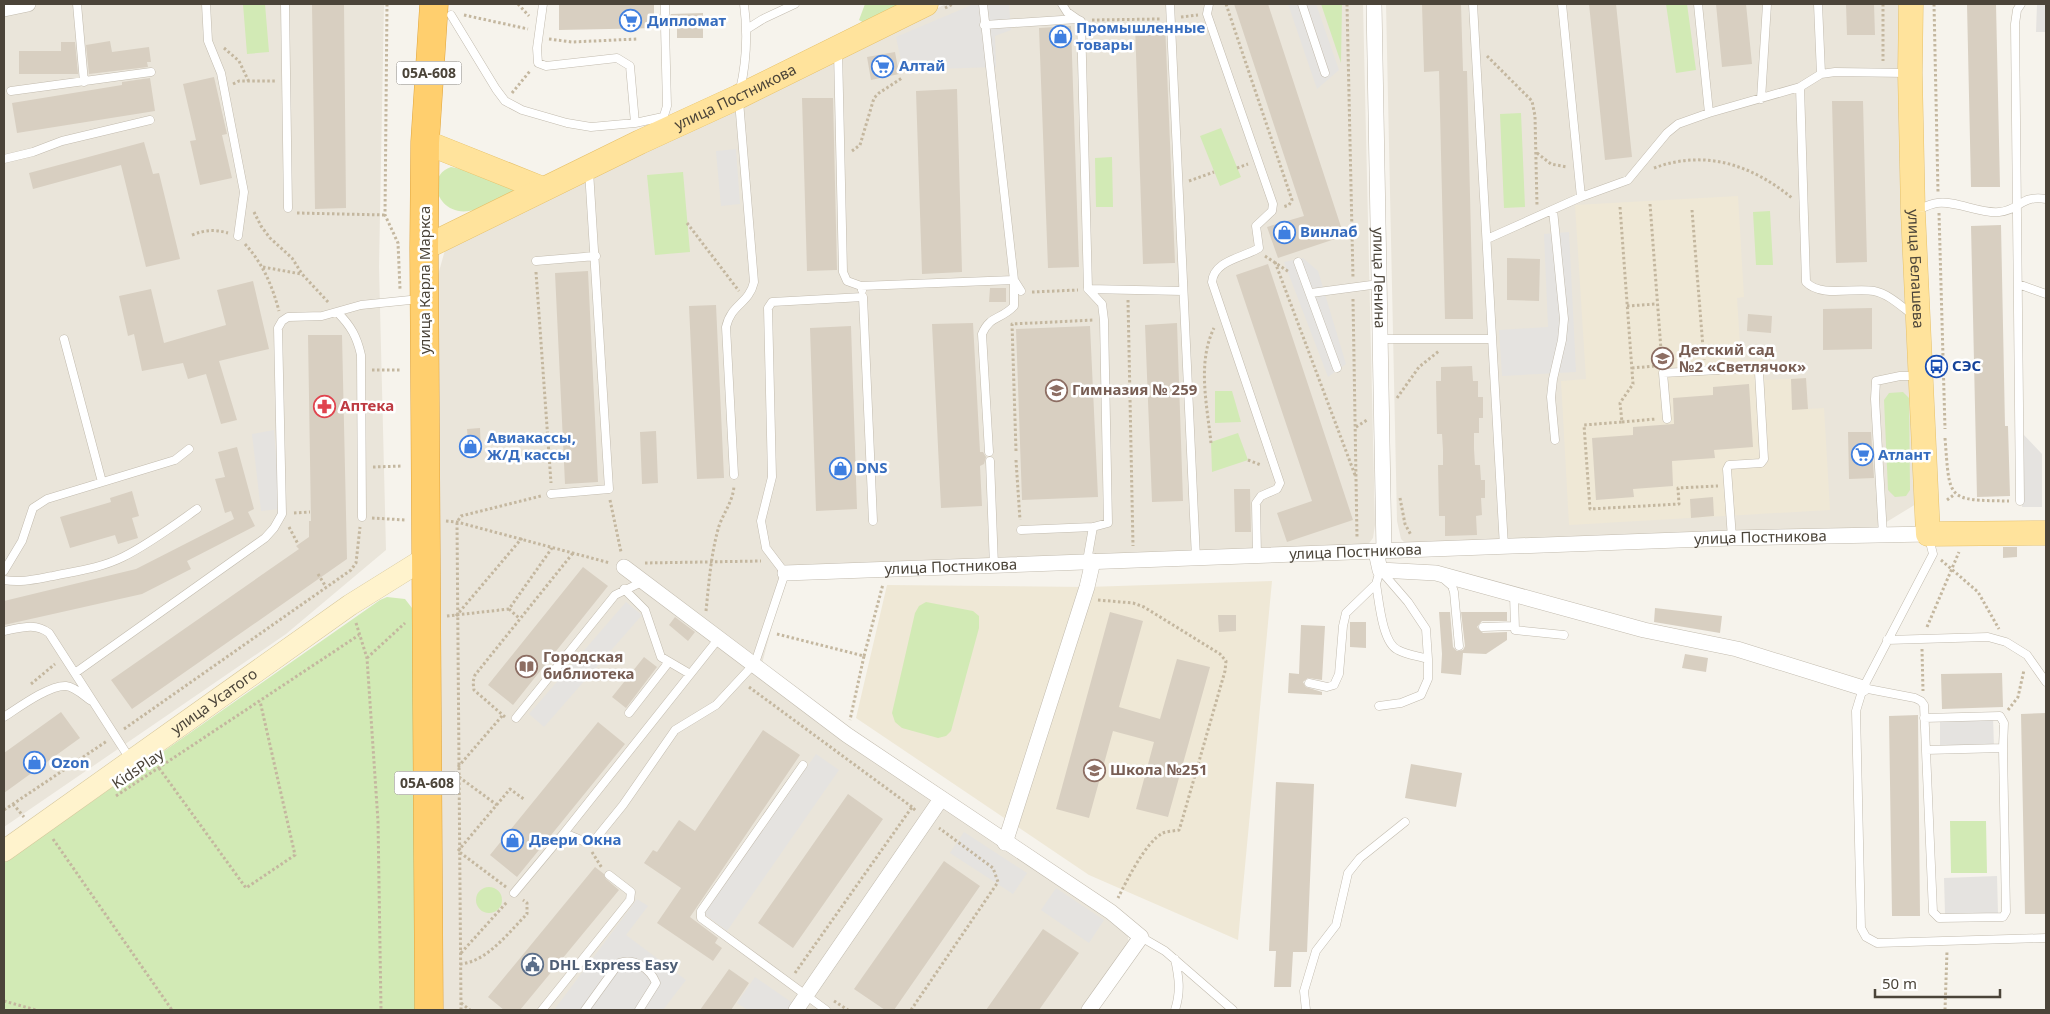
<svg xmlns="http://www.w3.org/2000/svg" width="2050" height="1014" viewBox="0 0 2050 1014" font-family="'Noto Sans',sans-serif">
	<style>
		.residential { fill: #eae5da }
		.education { fill: #efe8d6 }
		.green { fill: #d2eab5 }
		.parking { fill: #e5e3e0 }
		.building { fill: #d8cfc1 }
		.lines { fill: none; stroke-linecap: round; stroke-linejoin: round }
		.lane-casing { stroke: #c2bbae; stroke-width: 9 }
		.street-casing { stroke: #c2bbae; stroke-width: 16 }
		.secondary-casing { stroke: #d6c79b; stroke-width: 22 }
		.primary-casing { stroke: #e6c16a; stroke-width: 25 }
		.highway-casing { stroke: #e0a43c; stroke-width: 29 }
		.path { stroke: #c4b79f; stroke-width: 3; stroke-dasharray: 2.5 2.5; stroke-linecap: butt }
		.lane { stroke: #fff; stroke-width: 8 }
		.street { stroke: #fff; stroke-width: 15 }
		.secondary { stroke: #fff3cd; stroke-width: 21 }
		.primary { stroke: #ffe39c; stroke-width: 24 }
		.highway { stroke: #ffcf6e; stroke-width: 28 }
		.labels { text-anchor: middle; stroke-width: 5; stroke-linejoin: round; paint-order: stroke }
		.shield { fill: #fff; stroke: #817c74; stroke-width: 1 }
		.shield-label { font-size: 14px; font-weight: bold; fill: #4b4439 }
		.shop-label { font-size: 15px; font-weight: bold; fill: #366cbe; stroke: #fff; text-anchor: start }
		.street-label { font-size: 15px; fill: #4b4439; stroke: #fff }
		.education-label { font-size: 15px; font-weight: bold; fill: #785e54; stroke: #fff; text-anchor: start }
		.transit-label { font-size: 15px; font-weight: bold; fill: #164399; stroke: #fff; text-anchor: start }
		.health-label { font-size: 15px; font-weight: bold; fill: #be3a42; stroke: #fff; text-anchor: start }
		.service-label { font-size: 15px; font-weight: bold; fill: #4e5e75; stroke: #fff; text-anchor: start }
	</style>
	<rect width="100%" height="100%" fill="#f6f3ec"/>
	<path class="residential" d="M4 4H384L379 267 386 550 286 634 4 827Z
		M946 4H1363L1375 525 1373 538 1367 546 787 570 760 671 1127 930 1129 945 1083 1010H442L438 275 445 250 547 196Z
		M1386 4H1911L1921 501 1875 529 1405 543 1401 539 1397 521Z"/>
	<path class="education" d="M1738 196 1744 297 1737 298 1741 360 1763 359 1765 380 1806 378 1808 409 1824 408 1830 510 1569 525 1561 381 1586 379 1575 205Z
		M1272 581 1238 940 1089 875 856 718 887 585 1087 587Z"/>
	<path class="green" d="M243 4H265L269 52 247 54Z
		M865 4H900L864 23 859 20Z
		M1321 4H1342L1341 63Z
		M1666 4H1687L1696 70 1676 73Z
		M1521 113 1525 207 1504 208 1500 114Z
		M1221 128 1241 177 1220 186 1200 136Z
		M1112 157 1113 207H1096L1095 158Z
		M451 167 461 169 516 191C501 198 485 209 469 211 438 216 424 176 451 167Z
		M683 172 690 252 655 255 647 175Z
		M1770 211 1773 265H1756L1753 212Z
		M1215 391H1232L1241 422 1215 423Z
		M1903 392 1909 398 1910 490 1906 496 1895 497 1888 490 1884 400 1889 393Z
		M1238 433 1248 460 1212 472 1211 442Z
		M387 597 405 599 412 608 413 622 416 1010H4V863L380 600Z
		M926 602 973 611 979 616V628L951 731 946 736 938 738 902 728 895 722 892 713 915 613 919 606Z
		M1950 821H1986L1987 873H1951Z
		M476 900a13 13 0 1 1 26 0a13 13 0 1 1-26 0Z"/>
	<path class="parking" d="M974 4H1009L1011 30 995 36 996 67 903 70 896 37Z
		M1288 4H1316L1339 70 1317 89Z
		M2037 4H2046V32H2036Z
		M736 149 740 204 721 206 716 151Z
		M1569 232 1576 372 1502 376 1499 330 1548 327 1544 234Z
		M1303 258 1318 271 1346 364 1328 377 1284 262Z
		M274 430 280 509 261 511 252 434Z
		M2023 434 2042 454V507H2022Z
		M626 602 642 615 544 727 529 714Z
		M1993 717 1994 747 1940 748V719Z
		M816 754 839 770 727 931 704 914Z
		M964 832 1027 873 1013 894 950 853Z
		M1997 876 1998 913 1945 914 1944 878Z
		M1056 888 1104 920 1089 943 1041 910Z
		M637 899 648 906 626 935 686 980 663 1010H554Z
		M755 977 794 1004 790 1010H748L737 1003Z"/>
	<path class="building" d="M312 4H344L346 208 315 209Z
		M559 4H654V14H659L665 20 668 19 671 14 703 13V38H677V27H671L665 21 662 23 659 28 559 30Z
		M1234 4H1268L1344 236 1278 258 1267 227 1304 216Z
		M1422 4H1461L1463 71H1467L1473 319H1445L1439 71 1424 72Z
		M1589 4H1616L1632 157 1605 160Z
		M1716 4H1746L1752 64 1722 67Z
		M1846 4H1874L1875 35H1847Z
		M1967 4H1996L2000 187H1971Z
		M1165 23 1175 263 1143 264 1135 24Z
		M1071 26 1079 267 1048 268 1039 28Z
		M110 41 112 52 149 47 151 62H147L148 67 89 74 86 45Z
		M61 42H75L78 74H19V51H61Z
		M895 52 899 74 871 80 867 57Z
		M214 77 227 134 222 135 232 178 200 185 190 141 196 140 183 84Z
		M150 78 155 111 17 133 12 103 122 85V82Z
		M957 89 962 272 922 274 916 91Z
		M802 98H833L837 270 807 271Z
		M1832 101H1863L1867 262 1836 263Z
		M144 142 153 174 159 173 180 259 146 267 121 165 33 189 29 173Z
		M2001 225 2005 426H2008L2010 496 1977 497 1971 226Z
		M1507 258 1540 259 1539 301 1507 300Z
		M1268 264 1353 520 1287 542 1277 513 1312 501 1236 275Z
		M588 271 598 482 565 484 555 273Z
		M253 281 269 349 219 361 237 420 221 424 206 374 188 379 183 363 142 371 134 334 128 336 119 296 151 289 164 343 226 325 217 290Z
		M990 288H1006V302H989Z
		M716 305 724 478 697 479 689 306Z
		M1872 308V349L1823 350V309Z
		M1748 314 1772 316 1771 333 1747 331Z
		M973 323 980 452H983L986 457 984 464 980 466 982 506 941 508 932 324Z
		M1177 323 1183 501 1152 502 1145 325Z
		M851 326 857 509 816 511 810 328Z
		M1090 326 1098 497 1022 500 1016 329Z
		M308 335H342L347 559 132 709 111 680 299 549 296 546 309 537V521H311Z
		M1472 366 1473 381H1478V397H1483V418H1479V433H1474V449L1475 465H1480L1481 480H1485V498H1481L1482 515 1476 516 1477 535 1445 536V516H1439L1438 465H1443V450L1442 434H1437L1436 381H1441V367Z
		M1806 378 1808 409 1792 410 1791 379Z
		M1749 384 1753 447 1714 450 1715 458 1672 461 1673 486 1633 489 1634 497 1596 500 1592 438 1633 435V427L1674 424 1673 398 1713 395V387Z
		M480 428 481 453H469L467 429Z
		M656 431 658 483 642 484 640 432Z
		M1848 432H1871L1874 478 1849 479Z
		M237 447 254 509 248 512 255 526 187 561 191 569 142 594 4 625V601L136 569 234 519 231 511 225 513 215 479 225 477 218 452Z
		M1234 489H1250L1251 532H1235Z
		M132 491 139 516 132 518 138 538 118 544 115 535 70 548 60 517 111 502 110 498Z
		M1713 497 1714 516 1691 518 1690 499Z
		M2003 547H2017V557L2003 558Z
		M583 567 608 586 513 705 488 685Z
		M1655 608 1722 616 1720 633 1654 622Z
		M1110 612 1143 621 1119 707 1160 719 1177 659 1210 667 1168 817 1136 809 1154 742 1113 731 1089 818 1056 809Z
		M1439 612H1450L1453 647 1457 651 1463 650 1465 646 1461 612H1507V621H1482L1477 627 1483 633 1507 632V640L1486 654 1463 653 1461 675 1441 673 1442 654Z
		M1218 615H1236V631L1219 632Z
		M675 617 695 632 688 641 669 625Z
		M1350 622H1366V648L1350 647Z
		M1301 625 1325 626 1322 680 1308 678 1303 682 1306 687 1322 692V695L1288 693 1289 673 1299 674Z
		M1685 654 1708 658 1706 672 1682 668Z
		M644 657 657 667 626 708 612 697Z
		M2002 673 2003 707 1942 709 1941 674Z
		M61 712 80 738 4 793V753Z
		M2046 713V914H2025L2021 714Z
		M1918 715 1920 916H1892L1889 716Z
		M598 722 625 744 517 877 490 855Z
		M763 730 800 755 690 917 718 938 715 943 722 948 713 961 657 923 681 888 644 863 653 850 657 852 679 820 695 831Z
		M1411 764 1462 773 1456 807 1405 798Z
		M1276 782 1314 784 1307 952H1293L1291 987H1274L1276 951H1269Z
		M848 794 883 819 793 948 758 923Z
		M944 861 980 886 894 1010H885L854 989Z
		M595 867 604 874 606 879 619 890 520 1010H504L488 997Z
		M1043 929 1079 953 1039 1010H986Z
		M729 969 749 983 731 1010H700Z"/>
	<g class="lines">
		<defs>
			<path id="lane" d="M77 4 84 82
				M206 4 208 41 221 73 244 192 238 236
				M285 4 288 208
				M543 4 537 48 538 63 546 66 617 58 630 66 635 123
				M665 4V14
				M983 4 1014 280V306C1001 320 990 315 982 334L989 452
				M1062 4 1067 12 1077 19
				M1170 4 1196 558
				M1209 4 1207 14 1273 204 1272 211 1256 226 1259 248C1243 258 1214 260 1212 282L1280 483 1277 489 1261 496 1256 503 1257 556
				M1302 4 1325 73
				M1473 4 1504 547
				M1562 4 1581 197
				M1698 4 1709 113
				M1818 4 1821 74
				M451 15 496 89 505 101 522 110 567 123 591 127 635 123 663 117
				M984 25 1077 19 1081 21 1088 289
				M747 29 763 19 795 4
				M838 51 843 272 847 281 861 286
				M1800 87 1806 282C1821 298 1854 287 1874 291 1889 294 1902 307 1914 316
				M740 90C747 60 748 34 744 4
				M11 91 151 72
				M1761 99 1767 4
				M662 122 667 106 665 27
				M4 159 33 152 62 141 150 120
				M1553 210 1564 319 1562 340 1553 379 1551 397 1555 440
				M1915 211C1922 208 1930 204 1937 203 1955 200 1980 214 1999 212 2021 210 2020 195 2046 199
				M1487 239 1581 197 1628 180 1667 133 1678 124 1709 113 1800 87 1821 74 1835 72 1908 73
				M536 261 596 256
				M1298 262 1337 368
				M2018 284 2046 294
				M862 290 861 286 1014 280 1021 291
				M1311 293 1379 284
				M338 313C351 326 357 337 361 355L362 517
				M64 339 102 482
				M1380 339H1492
				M1667 419 1663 373 1755 368 1759 372 1764 459 1761 463 1729 465 1727 469 1732 538
				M990 461 994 566
				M734 475 726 327C731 304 749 304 754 282L739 101
				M551 494 609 489 589 171
				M2020 501 2015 24 2017 10 2021 4
				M1021 530 1093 527 1108 523 1104 320 1102 304 1088 289 1183 291
				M1883 535 1875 399 1876 381 1900 376H1917
				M1929 538 1933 554 1863 688 1856 711 1861 928 1866 937 1877 943 2046 938
				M1087 561 1093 527
				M4 571 22 541 33 508 47 499 175 460 189 449
				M1382 572 1408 602 1426 629 1428 659
				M4 580C21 583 36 579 53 576 77 571 101 568 123 557 149 544 173 526 197 509
				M1445 580 1452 586 1454 592 1459 646
				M1376 584C1379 600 1382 643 1398 650 1407 655 1418 656 1428 659V679L1421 695 1401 703 1379 706
				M624 589 645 610 661 657 690 674
				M1514 594 1515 630 1564 635
				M1483 627 1513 626
				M4 631C20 628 35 622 49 633L130 759
				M1887 640 1988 637 2006 642 2027 655 2046 682
				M75 673 265 538 274 528 282 514 278 328 282 321 288 317 322 316 361 305 420 299
				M1309 683 1327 687 1334 685 1339 674 1343 626 1346 613 1376 584 1380 570
				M1863 688 1915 698 1921 701 1924 705 1933 912 1939 918 2003 917 2006 912 2003 748
				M629 713 668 663
				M4 717C18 708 49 685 66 686 75 687 83 695 90 700
				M516 718 615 595 644 581
				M1924 718 2000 716 2004 723 2003 748 1926 750
				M803 765 701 911V918L826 1010
				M564 833 719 638
				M514 893 564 833 588 843 593 842 623 805 675 730 716 705 755 663 785 573 766 548 761 521 772 477 768 308 772 302 863 297 873 521
				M1141 937 1165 951 1233 1010
				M1175 959C1179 978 1181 991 1175 1010
				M542 1010 630 900 631 892 609 875
				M585 1010 619 963C634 958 650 968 656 983L639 1010
				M1306 1010 1304 991 1316 951 1336 925 1348 873 1360 858 1405 822"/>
			<g id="street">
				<path id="s1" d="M1374 4 1384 551"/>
				<path d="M4 9 28 4"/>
				<path d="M1376 552 1380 570 1436 573 1644 630 1737 649 1863 688"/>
				<path d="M624 567 847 735 1111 912 1141 937 1089 1010"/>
				<path id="s2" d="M785 573 1732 538 1928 534"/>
				<path d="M1005 843 1087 587 1093 561"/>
				<path d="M796 1010 941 799"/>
			</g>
			<g id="secondary">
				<path id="s3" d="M4 851 350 605 427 557"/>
			</g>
			<g id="primary">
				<path id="s4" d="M1911 4 1910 73 1913 212 1928 534 2046 533"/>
				<path d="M425 142 543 189"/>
				<path id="s5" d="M424 248 640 142 738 97 926 4"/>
			</g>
			<path id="highway" d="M429 1010 424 248 425 142 434 4"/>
		</defs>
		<use href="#lane" class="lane-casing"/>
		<use href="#street" class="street-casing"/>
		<use href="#secondary" class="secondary-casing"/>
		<use href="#primary" class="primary-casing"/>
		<use href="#highway" class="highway-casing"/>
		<path class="path" d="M387 4 385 215 398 243 400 289
			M518 4 529 16
			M1226 4 1292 200 1289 205 1283 207
			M1347 4 1353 278
			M1883 4V61
			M1934 4 1938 192
			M945 8 953 4
			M464 15 528 29
			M1181 17 1198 15
			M1092 20 1160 19
			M549 39 572 42 637 39
			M224 48 239 61 249 82
			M1487 56 1532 101 1535 116 1537 206
			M233 84 239 81H277
			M512 93 530 71
			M852 151 860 145 874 98 879 93 902 78
			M1537 153 1551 164 1567 167
			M1237 168 1248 164
			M1654 168C1705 149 1752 165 1792 198
			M1189 181 1214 172
			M1650 204 1662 363
			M1620 207 1633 384 1620 403 1622 422 1584 425 1590 509 1679 504 1678 488 1718 486
			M1692 210 1704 360
			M254 212 261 226 270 238 292 258 302 274 329 303
			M297 213 385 215
			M1939 213 1945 429
			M687 223 739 291
			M192 235C205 230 214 229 228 233
			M245 244C263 264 272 285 279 311
			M1265 256 1289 272
			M1275 262 1355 475
			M263 267 301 274
			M536 272 551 483
			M1032 292 1078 290
			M1353 299 1357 538
			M1128 300 1133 546
			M1627 306 1656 304
			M1632 368 1655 366
			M372 370H402
			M1397 398 1419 367 1439 351
			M1622 422 1656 419
			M1356 427 1367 420
			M1945 438C1950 501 1946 500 2009 501
			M1211 443C1207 404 1197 363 1214 328
			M1016 451 1012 324 1094 320
			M1016 460 1020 520
			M1248 460 1261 465
			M373 467 403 466
			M1400 498 1405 524 1411 535
			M610 500 621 552
			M1947 500 1955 494
			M294 513 310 512
			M372 518 405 520
			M446 521 457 522 610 563
			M289 527 298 544
			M1941 560 1978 592 1999 629
			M645 563 761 561
			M318 574 326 587
			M1098 600 1133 603 1144 607 1220 654 1226 661 1225 671 1181 824 1179 830C1174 831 1168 831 1163 833 1146 841 1126 882 1118 898
			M509 609 520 619
			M706 611C709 582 711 553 719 526 724 512 733 501 734 486
			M447 616 509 609 552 548
			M456 616 522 538
			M356 623 367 658 378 821 381 1010
			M1927 627 1959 552
			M777 634 864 656 850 720
			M1922 649 1923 691
			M864 656 883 584
			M367 658 405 623
			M31 684 55 664
			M749 687 912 807
			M2008 710 2018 697 2024 670
			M505 717 474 690 473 682 475 675 573 553
			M124 729 351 570 356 563 360 527
			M458 767 502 716
			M159 768 246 888 295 855 260 701
			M459 777 497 805
			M116 796 359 635
			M13 804 24 817
			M4 810 107 741
			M53 839 172 1010
			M592 852 602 868
			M506 887 458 851 510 789 525 800
			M461 953 507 902
			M460 964C487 962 509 932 527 914V903L523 900
			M795 973 912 807 916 811
			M4 1001 36 1010
			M834 1001 848 1010
			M461 1003 470 1010
			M461 1010 457 522 461 516 541 496
			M911 1010 998 882 993 868 939 828
			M1945 1010 1947 951"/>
		<use href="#lane" class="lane"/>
		<use href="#street" class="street"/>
		<use href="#secondary" class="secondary"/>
		<use href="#primary" class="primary"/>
		<use href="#highway" class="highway"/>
	</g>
	<defs>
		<symbol id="supermarket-ring" viewBox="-11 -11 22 22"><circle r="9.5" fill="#fff" stroke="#3f7fe0" stroke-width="1.5"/><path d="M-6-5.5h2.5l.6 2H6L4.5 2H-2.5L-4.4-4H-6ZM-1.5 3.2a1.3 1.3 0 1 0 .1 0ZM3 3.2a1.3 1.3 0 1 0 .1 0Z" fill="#3f7fe0"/></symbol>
		<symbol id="shop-ring" viewBox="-11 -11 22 22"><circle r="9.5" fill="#fff" stroke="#3f7fe0" stroke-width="1.5"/><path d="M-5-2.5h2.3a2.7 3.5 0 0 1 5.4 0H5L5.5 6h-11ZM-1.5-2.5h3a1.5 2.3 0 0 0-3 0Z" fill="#3f7fe0"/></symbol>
		<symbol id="school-ring" viewBox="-11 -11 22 22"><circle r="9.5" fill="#fff" stroke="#8d6e63" stroke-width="1.5"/><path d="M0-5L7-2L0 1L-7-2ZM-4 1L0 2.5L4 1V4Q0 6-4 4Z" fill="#8d6e63"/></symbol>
		<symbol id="bus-ring" viewBox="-11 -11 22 22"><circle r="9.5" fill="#fff" stroke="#1a4fb4" stroke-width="1.5"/><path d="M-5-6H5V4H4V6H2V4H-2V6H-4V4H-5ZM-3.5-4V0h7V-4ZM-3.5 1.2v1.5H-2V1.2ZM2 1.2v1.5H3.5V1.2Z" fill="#1a4fb4"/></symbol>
		<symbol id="pharmacy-ring" viewBox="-11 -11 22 22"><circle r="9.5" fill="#fff" stroke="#e0444e" stroke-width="1.5"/><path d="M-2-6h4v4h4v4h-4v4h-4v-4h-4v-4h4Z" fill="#e0444e"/></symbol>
		<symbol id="library-ring" viewBox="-11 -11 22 22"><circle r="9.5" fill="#fff" stroke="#8d6e63" stroke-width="1.5"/><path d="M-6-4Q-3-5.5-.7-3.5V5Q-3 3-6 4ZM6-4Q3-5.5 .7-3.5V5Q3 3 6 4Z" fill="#8d6e63"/></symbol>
		<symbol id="civic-ring" viewBox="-11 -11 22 22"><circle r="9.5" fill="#fff" stroke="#5c6f8a" stroke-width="1.5"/><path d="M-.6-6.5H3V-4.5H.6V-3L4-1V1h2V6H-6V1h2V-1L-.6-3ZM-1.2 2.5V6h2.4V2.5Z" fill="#5c6f8a"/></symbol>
	</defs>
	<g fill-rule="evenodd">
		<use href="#supermarket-ring" x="618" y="8" width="25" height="25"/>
		<use href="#shop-ring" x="1048" y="24" width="25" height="25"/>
		<use href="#supermarket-ring" x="870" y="54" width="25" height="25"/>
		<use href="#shop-ring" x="1272" y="220" width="25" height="25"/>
		<use href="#school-ring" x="1650" y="346" width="25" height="25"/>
		<use href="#bus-ring" x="1924" y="354" width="25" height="25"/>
		<use href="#school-ring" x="1044" y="378" width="25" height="25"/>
		<use href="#pharmacy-ring" x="312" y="394" width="25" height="25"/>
		<use href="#shop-ring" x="458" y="434" width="25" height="25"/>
		<use href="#supermarket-ring" x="1850" y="442" width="25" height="25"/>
		<use href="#shop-ring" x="828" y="456" width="25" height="25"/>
		<use href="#library-ring" x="514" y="654" width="25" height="25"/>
		<use href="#shop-ring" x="22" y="750" width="25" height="25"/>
		<use href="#school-ring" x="1082" y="758" width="25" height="25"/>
		<use href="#shop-ring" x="500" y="828" width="25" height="25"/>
		<use href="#civic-ring" x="520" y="952" width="25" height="25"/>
	</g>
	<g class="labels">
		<g class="shield">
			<rect x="396.5" y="61.5" width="65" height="23" rx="4"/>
			<rect x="394.5" y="771.5" width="65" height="23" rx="4"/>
		</g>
		<g class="shield-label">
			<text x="429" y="78">05А-608</text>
			<text x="427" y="788">05А-608</text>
		</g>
		<g class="shop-label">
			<text x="647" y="26">Дипломат</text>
			<text x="1076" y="33">Промышленные<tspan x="1076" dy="17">товары</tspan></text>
			<text x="899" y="71">Алтай</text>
			<text x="1300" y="237">Винлаб</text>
			<text x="487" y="443">Авиакассы,<tspan x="487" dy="17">Ж/Д кассы</tspan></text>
			<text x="1878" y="460">Атлант</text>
			<text x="856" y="473">DNS</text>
			<text x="51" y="768">Ozon</text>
			<text x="529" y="845">Двери Окна</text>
		</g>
		<g class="street-label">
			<text dy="5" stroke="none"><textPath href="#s5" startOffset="346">улица Постникова</textPath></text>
			<text dy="5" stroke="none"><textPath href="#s4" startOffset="265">улица Белашева</textPath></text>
			<text dy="5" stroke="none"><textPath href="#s1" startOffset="274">улица Ленина</textPath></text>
			<text transform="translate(425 280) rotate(-90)" y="5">улица Карла Маркса</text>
			<text dy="5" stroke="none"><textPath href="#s2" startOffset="976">улица Постникова</textPath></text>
			<text dy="5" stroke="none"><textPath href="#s2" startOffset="571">улица Постникова</textPath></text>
			<text dy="5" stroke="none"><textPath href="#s2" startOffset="166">улица Постникова</textPath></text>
			<text dy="5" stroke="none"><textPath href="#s3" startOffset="258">улица Усатого</textPath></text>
			<text transform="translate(138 769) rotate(-34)" y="5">KidsPlay</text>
		</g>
		<g class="education-label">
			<text x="1679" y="355">Детский сад<tspan x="1679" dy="17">№2 «Светлячок»</tspan></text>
			<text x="1072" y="395">Гимназия № 259</text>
			<text x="543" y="662">Городская<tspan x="543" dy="17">библиотека</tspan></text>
			<text x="1110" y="775">Школа №251</text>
		</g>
		<g class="transit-label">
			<text x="1952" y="371">СЭС</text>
		</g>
		<g class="health-label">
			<text x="340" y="411">Аптека</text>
		</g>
		<g class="service-label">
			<text x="549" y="970">DHL Express Easy</text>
		</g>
	</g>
	<rect width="2050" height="1014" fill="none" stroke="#4b4439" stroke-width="10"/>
	<path d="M1875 989v8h125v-8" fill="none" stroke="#4b4439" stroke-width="2.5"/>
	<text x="1882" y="989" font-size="15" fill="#4b4439" stroke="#ffffff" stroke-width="4" paint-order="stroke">50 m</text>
</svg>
